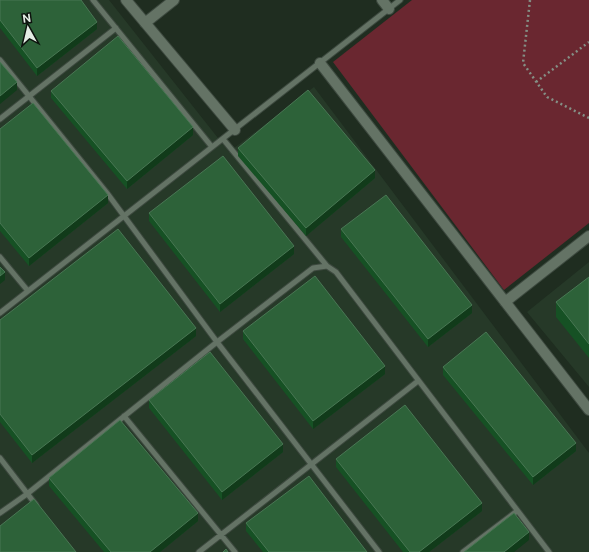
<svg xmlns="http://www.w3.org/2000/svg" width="589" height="552" viewBox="0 0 589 552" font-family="'Public Sans',sans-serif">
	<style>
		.built { fill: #263928 }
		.green { fill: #6a2730 }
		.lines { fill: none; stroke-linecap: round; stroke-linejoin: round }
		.service-casing { stroke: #3d493f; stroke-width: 7 }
		.minor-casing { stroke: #3d493f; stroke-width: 12 }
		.path { stroke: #848f85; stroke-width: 2.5; stroke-dasharray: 2 3; stroke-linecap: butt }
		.service { stroke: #647365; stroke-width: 5 }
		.minor { stroke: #647365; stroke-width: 10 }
		.wall { fill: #165124 }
		.shaded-wall { fill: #113b1a }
		.building { fill: #2d6239; stroke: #497754 }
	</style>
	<rect width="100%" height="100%" fill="#1f2d20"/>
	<path class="built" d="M0 0H109L229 152 314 87 589 453V552H0Z
		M589 262V387L527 312Z"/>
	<path class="green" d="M412 0H589V223L504 290 333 62Z"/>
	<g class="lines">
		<defs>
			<path id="service" d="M93 0 212 147
				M0 60 107 193 217 342 379 552
				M0 119 116 28
				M223 139 327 266
				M0 257 28 291
				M0 313 400 0
				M124 416 235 552
				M0 458 36 505
				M0 513 27 494 217 342 313 268 327 266 336 272 549 552
				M199 552 418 381
				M463 552 517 511"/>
			<path id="minor" d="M126 0 235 130
				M382 0 389 9
				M145 23 174 0
				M320 63 589 410
				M505 302 589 236"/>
		</defs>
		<use href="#service" class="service-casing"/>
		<use href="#minor" class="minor-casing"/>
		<path class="path" d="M530 0 523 63 547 97 589 118
			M536 82 589 42"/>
		<use href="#service" class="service"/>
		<use href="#minor" class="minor"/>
	</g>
	<path class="wall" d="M0 0 97 29 37 76 0 28Z
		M51 91 193 135 127 189 51 98Z
		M0 129 108 203 29 266 0 231Z
		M238 148 375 178 306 236 238 156Z
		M149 213 294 254 220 312 149 221Z
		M341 229 472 313 428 347 341 237Z
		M589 277V358L556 317V302Z
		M0 320 196 336 32 463 0 422Z
		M243 331 385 374 313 429 243 339Z
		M443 367 576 451 533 485 443 375Z
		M149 400 283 452 222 500 149 408Z
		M336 459 482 511 429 552H403L336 467Z
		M49 478 198 521 160 552H104L49 486Z
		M246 523 367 552H263L246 531Z"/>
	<path class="shaded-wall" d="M97 22V29L37 76V68Z
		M17 82V90L0 104V96Z
		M193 127V135L127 189V181Z
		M375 170V178L306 236V228Z
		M108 195V203L29 266V258Z
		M294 246V254L220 312V304Z
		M5 272V280L0 284V276Z
		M472 305V313L428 347V339Z
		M196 328V336L32 463V455Z
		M385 366V374L313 429V421Z
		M576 443V451L533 485V477Z
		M283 444V452L222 500V492Z
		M482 503V511L429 552H419Z
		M198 513V521L160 552H150Z
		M529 532V540L514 552H504Z"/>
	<path class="building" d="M0 0H81L97 22 37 68 0 20Z
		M118 36 193 127 127 181 51 91Z
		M0 62 17 82 0 96Z
		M308 90 375 170 306 228 238 148Z
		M33 103 108 195 29 258 0 223V129Z
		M223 156 294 246 220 304 149 213Z
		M386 195 472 305 428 339 341 229Z
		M118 229 196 328 32 455 0 414V320Z
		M0 267 5 272 0 276Z
		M315 276 385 366 313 421 243 331Z
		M589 277V344L556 302Z
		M486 332 576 443 533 477 443 367Z
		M210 352 283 444 222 492 149 400Z
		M405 405 482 503 419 552H410L336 459Z
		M120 420 198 513 150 552H111L49 478Z
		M309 476 367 552H269L246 523Z
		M34 499 76 552H0V526Z
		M514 513 529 532 504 552H464Z
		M226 549 228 552H223Z"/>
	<g transform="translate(28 28) rotate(352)" stroke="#0d130e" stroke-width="3" paint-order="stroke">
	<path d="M0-3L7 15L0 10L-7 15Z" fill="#e4ede5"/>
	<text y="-6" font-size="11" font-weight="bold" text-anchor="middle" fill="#e4ede5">N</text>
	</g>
</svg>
